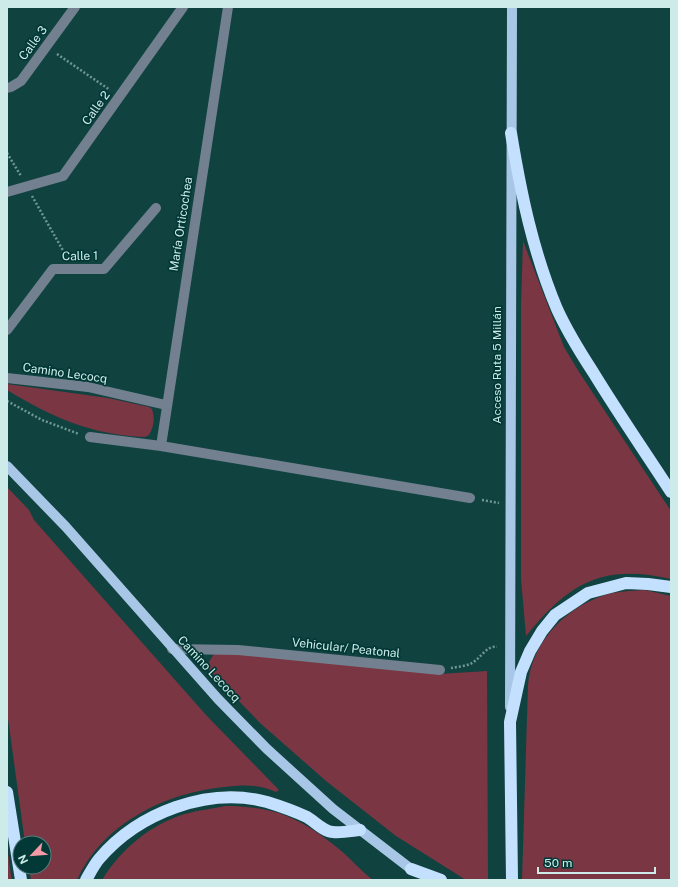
<svg xmlns="http://www.w3.org/2000/svg" width="678" height="887" viewBox="0 0 678 887" font-family="'Public Sans',sans-serif">
	<style>
		.green { fill: #7a3642 }
		.lines { fill: none; stroke-linecap: round; stroke-linejoin: round }
		.path { stroke: #6f9795; stroke-width: 2.5; stroke-dasharray: 2 2; stroke-linecap: butt }
		.minor { stroke: #728090; stroke-width: 10 }
		.major { stroke: #a8c6e5; stroke-width: 10 }
		.highway { stroke: #c4e0ff; stroke-width: 12 }
		.labels { text-anchor: middle; stroke-width: 3.5; stroke-linejoin: round; paint-order: stroke }
		.street-label { font-size: 12px; fill: #cdece9; stroke: #023836 }
	</style>
	<rect width="100%" height="100%" fill="#104240"/>
	<path class="green" d="M523 241 564 347 579 372 671 511V579C602 563 569 583 526 636L521 579V304Z
		M7 384 108 398 149 407 152 409C155 419 154 426 149 435L145 437C91 435 52 417 7 390Z
		M7 487 29 510 34 520 206 715 279 790 276 792C259 784 243 785 225 787 166 792 102 824 77 880H31L29 867H44V843H25L7 711Z
		M645 590 671 596V880H522L528 685C531 644 564 609 602 596 616 591 631 591 645 590Z
		M215 652 439 674 487 671 488 880H466L396 836 326 781 260 723 206 667Z
		M225 806C274 806 301 818 339 849 351 859 361 871 373 880H102C120 850 151 824 185 814 198 810 212 809 225 806Z
		M7 846 11 875 12 880H7Z"/>
	<g class="lines">
		<path class="path" d="M57 54 110 90
			M7 153 21 176
			M32 196 65 254 64 256
			M7 401 42 420 79 434
			M482 500 499 503
			M451 668C457 667 465 666 470 664 480 660 486 645 497 647"/>
		<path class="minor" d="M7 88 11 87 21 81 75 7
			M7 192 63 176 183 7
			M7 330 53 269H104L156 208
			M7 378 88 387 166 405
			M90 437 161 446 470 498
			M161 446 228 7
			M172 649 238 650 440 670"/>
		<path class="major" d="M7 466 66 527 218 699 267 749 333 809 411 869
			M510 707 512 7"/>
		<path class="highway" d="M511 133C521 194 533 252 557 309 567 331 580 352 593 372 618 413 645 452 671 492
			M7 792 21 880
			M411 869 441 880
			M86 880C90 873 94 865 99 859 138 813 208 786 267 802 280 806 294 811 307 817 314 821 324 832 333 832 341 833 351 831 360 830
			M512 880 510 722 521 672 530 651 542 631 555 615 588 593 626 583 648 584 671 587"/>
	</g>
	<g class="labels">
		<g class="street-label">
			<text transform="translate(33 43) rotate(-54)" y="4">Calle 3</text>
			<text transform="translate(96 108) rotate(-55)" y="4">Calle 2</text>
			<text transform="translate(181 224) rotate(-81)" y="4">María Orticochea</text>
			<text transform="translate(80 256) rotate(-1)" y="4">Calle 1</text>
			<text transform="translate(497 365) rotate(-90)" y="4">Acceso Ruta 5 Millán</text>
			<text transform="translate(65 373) rotate(8)" y="4">Camino Lecocq</text>
			<text transform="translate(346 648) rotate(6)" y="4">Vehicular/ Peatonal</text>
			<text transform="translate(209 669) rotate(47)" y="4">Camino Lecocq</text>
		</g>
	</g>
	<rect width="678" height="887" fill="none" stroke="#cdece9" stroke-width="16"/>
	<g transform="translate(32 855) rotate(244)"><circle r="19" fill="#023836" stroke="#53807e"/>
	<path d="M0-3L7 15L0 10L-7 15Z" fill="#f39aa7"/>
	<text y="-6" font-size="11" font-weight="bold" text-anchor="middle" fill="#cdece9">N</text>
	</g>
	<path d="M538 867v6h117v-6" fill="none" stroke="#cdece9" stroke-width="2"/>
	<text x="544" y="867" font-size="12" fill="#cdece9" stroke="#023836" stroke-width="3" paint-order="stroke">50 m</text>
</svg>
